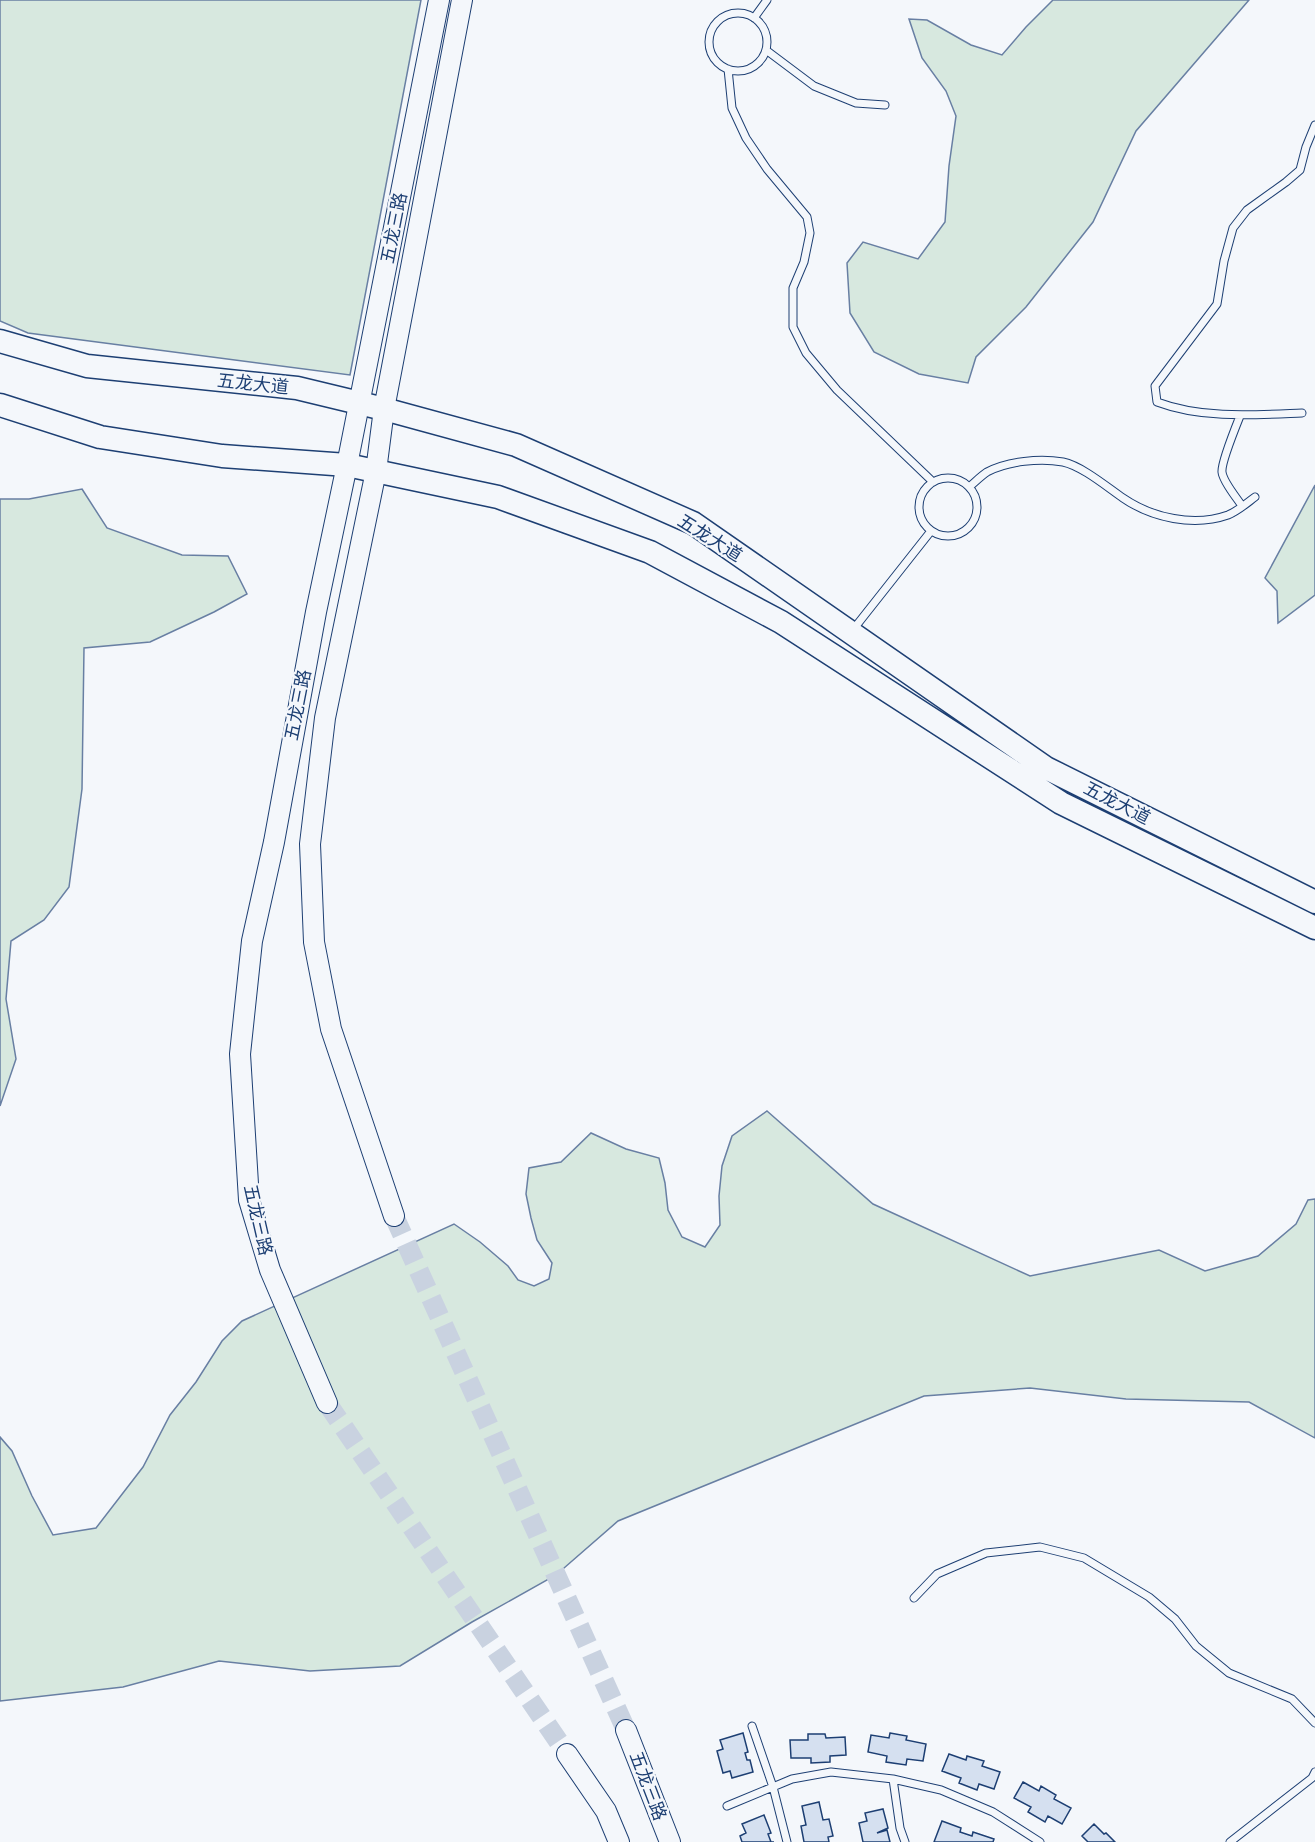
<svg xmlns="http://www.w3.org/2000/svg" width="1315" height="1842" viewBox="0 0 1315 1842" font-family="Poppins,'Noto Sans SC',sans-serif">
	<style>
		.green { fill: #d7e8df; stroke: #687fa3; stroke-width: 1.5 }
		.building { fill: #d5e0f0; stroke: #1d3f73; stroke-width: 1.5 }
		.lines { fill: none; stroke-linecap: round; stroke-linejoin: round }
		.secondary-tunnel { stroke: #c9d2e0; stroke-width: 20; stroke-dasharray: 20 10; stroke-linecap: butt }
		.service-casing { stroke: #1d3f73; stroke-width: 9 }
		.secondary-casing { stroke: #1d3f73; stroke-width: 22 }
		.primary-casing { stroke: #1d3f73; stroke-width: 25 }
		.service { stroke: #f4f7fb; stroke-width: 7 }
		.secondary { stroke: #f4f7fb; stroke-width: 20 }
		.primary { stroke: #f4f7fb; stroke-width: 22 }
		.labels { text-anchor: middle; stroke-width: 4.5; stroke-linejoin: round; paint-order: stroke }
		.street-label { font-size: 18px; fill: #1d3f73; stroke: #f4f7fb }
	</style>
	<rect width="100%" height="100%" fill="#f4f7fb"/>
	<path class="green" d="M0 0H421L350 375 28 333 0 321Z
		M1053 0H1249L1136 131 1093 222 1026 307 976 357 968 383 919 374 874 352 850 313 847 263 863 242 918 259 945 222 949 166 956 116 946 91 922 58 909 19 927 20 971 45 1002 55 1026 27Z
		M1315 485V595L1278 623 1277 591 1265 578Z
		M82 489 107 528 182 555 228 556 247 594 214 612 150 642 84 648 82 789 69 887 44 920 11 941 6 999 16 1059 0 1106V499H29Z
		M767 1111 873 1204 1030 1276 1159 1250 1205 1271 1258 1256 1296 1224 1308 1200 1315 1199V1438L1249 1402 1126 1399 1030 1388 924 1396 618 1521 556 1575 472 1622 400 1666 310 1671 219 1661 123 1687 0 1701V1437L12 1451 32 1496 53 1535 96 1528 143 1467 170 1415 196 1382 222 1341 242 1321 454 1224 480 1242 508 1266 518 1280 534 1286 549 1279 552 1263 537 1240 531 1218 526 1194 529 1168 561 1162 591 1133 626 1149 659 1158 665 1183 668 1210 682 1237 705 1247 720 1225 719 1196 722 1166 732 1136Z"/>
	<path class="building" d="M743 1733 748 1752 745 1753 747 1760H750L753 1772 732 1778 730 1771 723 1773 717 1751 723 1749 720 1740Z
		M890 1733 907 1736 906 1740 926 1744 923 1761 907 1759 906 1765 886 1762 887 1756 868 1752 871 1735 889 1738Z
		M808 1734H825L826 1738 845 1737 846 1755 830 1756V1762L811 1763V1758H791L790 1740H808Z
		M949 1754 966 1760 967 1756 984 1761 982 1766 1000 1772 994 1789 979 1784 977 1790 959 1783 961 1778 942 1771Z
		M1023 1782 1039 1791 1041 1786 1056 1795 1054 1799 1071 1808 1062 1824 1048 1816 1045 1822 1028 1812 1031 1807 1014 1798Z
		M819 1802 823 1820 829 1819 833 1836 828 1837 829 1842H804L801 1826 806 1825 802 1806Z
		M883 1809 888 1828 877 1833 887 1830 890 1842H863L859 1823 867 1821 865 1813Z
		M764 1815 771 1833 768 1834 771 1842H774H742L740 1836 746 1833 742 1824Z
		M942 1821 961 1828 960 1832 972 1836 973 1832 994 1839 993 1842H934Z
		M1094 1824 1104 1834 1106 1833 1115 1842H1088L1082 1836Z"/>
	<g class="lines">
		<path class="secondary-tunnel" d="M394 1216 626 1730
			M327 1403 567 1754"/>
		<defs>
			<path id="service" d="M709 42a29 29 0 1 1 58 0a29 29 0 1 1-58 0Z
				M754 18 767 0
				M766 50 814 86 856 103 885 105
				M728 69 732 108 746 138 767 169 807 217 810 233 804 262 793 288V327L806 353 837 390 933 482
				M1302 413C1254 415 1202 419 1157 402L1155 386 1217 304 1224 261 1233 228 1247 210 1286 182 1300 170 1306 147 1315 125
				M1240 416C1236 426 1221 463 1222 472 1223 482 1237 498 1242 506
				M919 507a29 29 0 1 1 58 0a29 29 0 1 1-58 0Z
				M969 487C975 482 981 476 987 472 1008 461 1040 458 1063 462 1082 466 1107 487 1123 498 1152 518 1194 527 1228 515 1238 511 1247 503 1255 497
				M852 631 931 531
				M914 1598 937 1574 986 1553 1040 1547 1084 1558 1149 1597 1175 1619 1196 1646 1229 1673 1292 1699 1315 1723
				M752 1726 773 1787 787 1842
				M893 1779 900 1828 905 1842
				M727 1806 792 1779 831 1772 893 1779 941 1790 993 1812 1040 1842
				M1230 1842 1312 1778 1315 1772"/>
			<path id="secondary" d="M394 1216 331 1029 314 942 310 844 325 718 376 471 384 409 462 0
				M327 1403 270 1270 249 1200 240 1054 252 941 274 842 316 612 347 465 439 0
				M626 1730 670 1842
				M567 1754 606 1811 619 1842"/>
			<path id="primary" d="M0 341 87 366 297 388 384 409 516 445 693 523 1046 768 1315 902
				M0 405 100 437 222 456 347 465 498 497 650 552 781 622 1061 803 1315 928"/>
		</defs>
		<use href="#service" class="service-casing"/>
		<use href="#secondary" class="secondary-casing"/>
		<use href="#primary" class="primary-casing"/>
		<use href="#service" class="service"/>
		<use href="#secondary" class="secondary"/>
		<use href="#primary" class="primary"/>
	</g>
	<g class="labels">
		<g class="street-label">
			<text transform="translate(394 228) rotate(-79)" y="6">五龙三路</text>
			<text transform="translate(253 384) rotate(6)" y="6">五龙大道</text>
			<text transform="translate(710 538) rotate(32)" y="6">五龙大道</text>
			<text transform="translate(298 705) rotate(-79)" y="6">五龙三路</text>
			<text transform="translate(1117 803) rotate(27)" y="6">五龙大道</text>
			<text transform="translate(258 1220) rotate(77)" y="6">五龙三路</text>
			<text transform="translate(648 1786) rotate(69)" y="6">五龙三路</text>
		</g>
	</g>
</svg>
